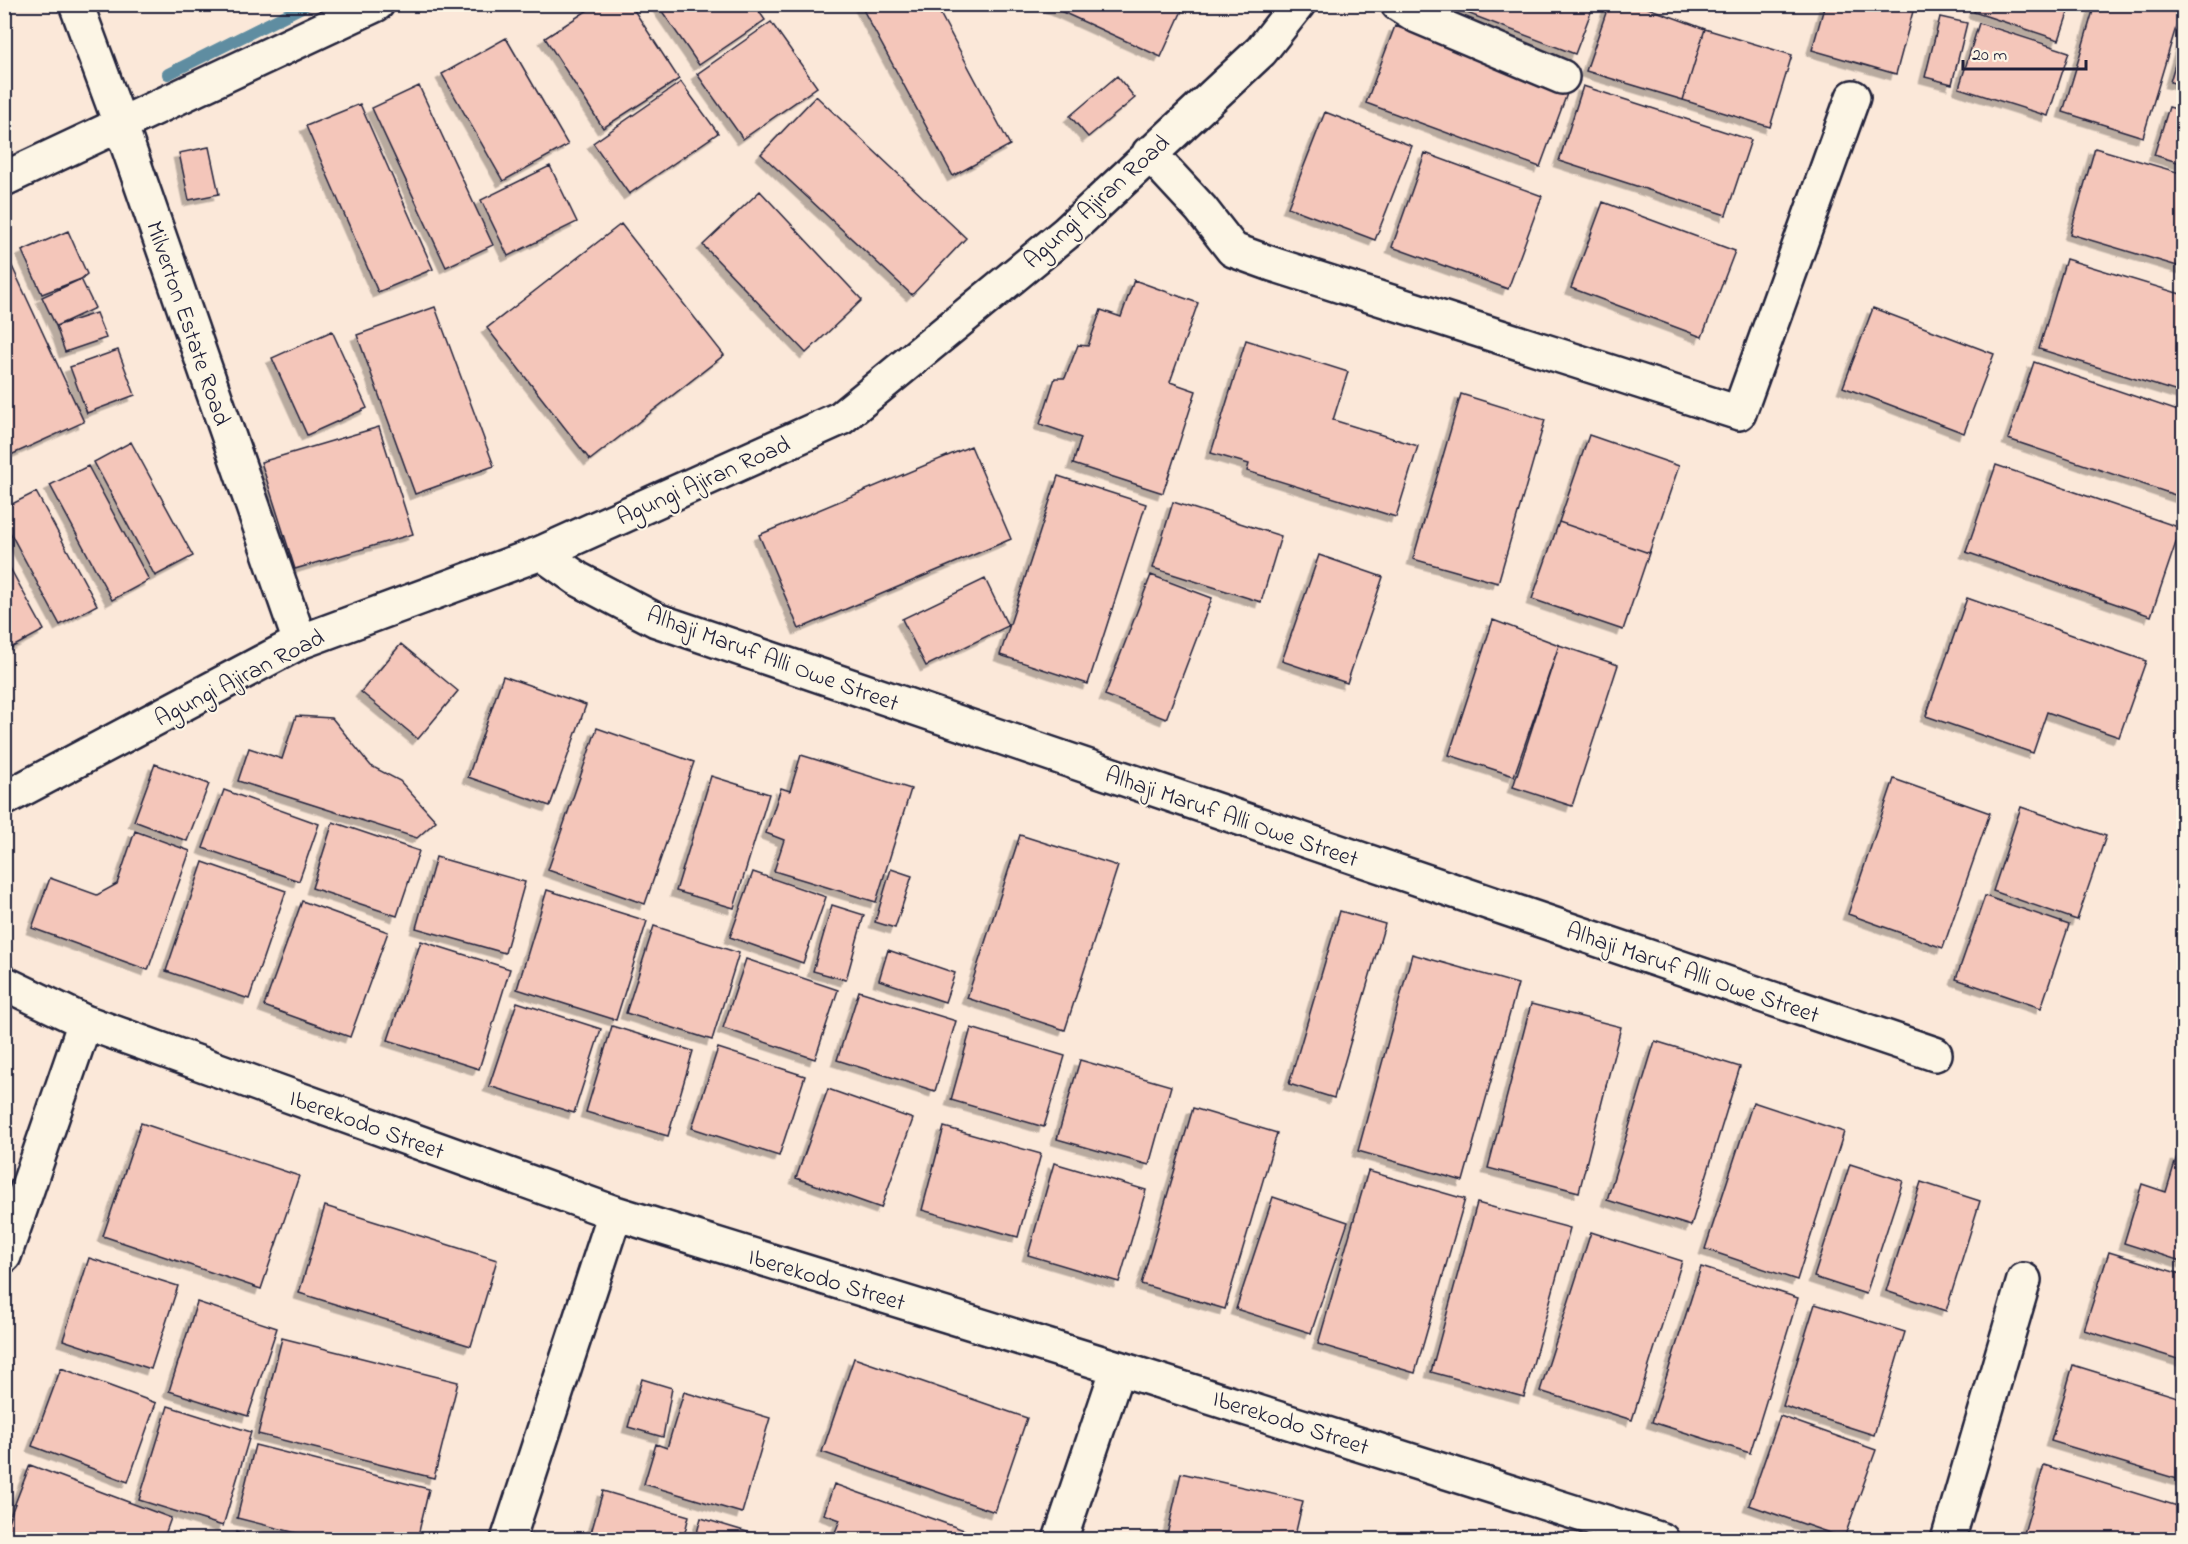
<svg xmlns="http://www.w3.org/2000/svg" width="2188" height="1544" viewBox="0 0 2188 1544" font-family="'Indie Flower',sans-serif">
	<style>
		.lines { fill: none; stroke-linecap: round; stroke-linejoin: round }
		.stream { stroke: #5e8da1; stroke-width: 12 }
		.building { fill: #f4c6ba; stroke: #22223b; stroke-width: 1.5; filter: url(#shadow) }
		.minor-casing { stroke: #22223b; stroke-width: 38 }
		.minor { stroke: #fcf5e5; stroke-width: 33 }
		.labels { text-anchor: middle; stroke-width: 4.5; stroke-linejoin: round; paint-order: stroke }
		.street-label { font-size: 24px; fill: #22223b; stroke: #fcf5e5 }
	</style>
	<defs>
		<filter id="shadow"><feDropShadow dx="-5.5" dy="5.5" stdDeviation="0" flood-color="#0004"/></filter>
	</defs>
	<rect width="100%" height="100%" fill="#fbe8d9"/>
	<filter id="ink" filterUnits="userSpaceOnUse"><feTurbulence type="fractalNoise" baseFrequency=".0167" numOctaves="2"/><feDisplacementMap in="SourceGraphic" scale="12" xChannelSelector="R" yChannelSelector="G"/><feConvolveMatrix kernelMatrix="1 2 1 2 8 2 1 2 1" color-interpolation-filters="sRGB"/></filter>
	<g filter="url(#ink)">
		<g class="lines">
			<path class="stream" d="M168 74 308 4"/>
		</g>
		<path class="building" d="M597 4H630L679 79 603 128 545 38Z
			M657 4H754L765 20 699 65Z
			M860 4H935L1010 145 953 176Z
			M1045 4H1185L1161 57Z
			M1455 4H1594L1575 54 1454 8Z
			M1609 4H1637L1705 29 1683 100 1586 71Z
			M1825 4H1915L1896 74 1812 50Z
			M1977 4H2071L2059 40 1974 12Z
			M2095 4H2183L2143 137 2063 112Z
			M1940 17 1967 23 1952 84 1925 77Z
			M771 22 817 87 743 139 697 74Z
			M1979 23 2069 52 2048 116 1959 88Z
			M1395 26 1568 91 1540 167 1366 103Z
			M1705 29 1792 55 1770 127 1683 100Z
			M2184 33V85L2170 82Z
			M506 38 568 145 503 181 442 74Z
			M1117 76 1135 98 1088 137 1070 116Z
			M681 82 718 133 629 194 593 143Z
			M419 86 493 245 446 267 372 108Z
			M1583 86 1751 140 1726 215 1559 161Z
			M816 96 966 238 912 295 761 154Z
			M360 104 433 269 378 292 306 126Z
			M2169 107 2184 111V164L2154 155Z
			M1325 112 1412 146 1375 240 1288 207Z
			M209 147 219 194 189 200 179 153Z
			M2095 148 2184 174V268L2070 234Z
			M1425 153 1542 196 1508 289 1392 247Z
			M550 166 577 222 508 256 481 200Z
			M760 191 862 300 806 353 703 245Z
			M1603 202 1735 251 1702 337 1571 288Z
			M621 224 724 355 590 460 487 328Z
			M68 231 87 274 81 279 42 294 22 251Z
			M2066 259 2184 295V394L2039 349Z
			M10 262 84 422 4 458V265Z
			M81 279 95 308 56 326 42 297Z
			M1134 280 1198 303 1170 382 1196 391 1163 493 1073 464 1081 438 1040 424 1055 378H1065L1078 345 1088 346 1101 310 1121 317Z
			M435 307 494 466 415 494 357 335Z
			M1873 308 1994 354 1964 433 1843 387Z
			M96 313 106 338 65 352 56 326Z
			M332 331 367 408 307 435 272 358Z
			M1246 340 1348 372 1333 420 1418 446 1396 517 1247 471 1249 464 1211 453Z
			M118 350 135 395 87 413 70 367Z
			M2034 362 2184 413V498L2008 439Z
			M1461 394 1545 420 1498 583 1413 559Z
			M379 427 413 534 295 569 261 462Z
			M1589 435 1679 466 1649 553 1559 522Z
			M131 442 193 556 155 576 94 462Z
			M971 446 1011 539 799 629 759 535Z
			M1996 465 2181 528 2151 616 1966 552Z
			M88 466 149 580 112 600 50 485Z
			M1058 476 1146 504 1088 684 1000 655Z
			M36 492 97 605 60 625 4 521V508Z
			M1173 502 1281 536 1261 602 1153 568Z
			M1559 522 1649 553 1623 630 1532 599Z
			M1319 555 1383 577 1347 683 1282 661Z
			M4 557 44 630 7 650 4 646Z
			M1151 575 1212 598 1166 719 1105 695Z
			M985 579 1008 626 926 666 902 619Z
			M1967 598 2146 661 2119 737 2047 712 2033 753 1926 716Z
			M1493 620 1559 645 1514 776 1449 755Z
			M401 644 458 691 418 739 361 692Z
			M1559 645 1618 665 1572 806 1513 787Z
			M503 676 586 705 550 806 468 777Z
			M296 716 332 718 371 766 400 781 436 821 417 838 238 781 249 748 282 759Z
			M597 728 694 762 645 904 548 870Z
			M801 755 911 789 876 902 774 871 784 840 766 833 781 788 790 791Z
			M155 764 209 784 187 841 134 821Z
			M711 776 769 794 734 908 676 891Z
			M1894 779 1990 813 1943 948 1848 914Z
			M224 790 319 824 299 881 203 848Z
			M2021 807 2106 836 2077 920 1993 891Z
			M333 822 419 851 397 916 312 888Z
			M135 831 190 851 148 970 32 928 50 878 97 895 117 884Z
			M1020 835 1118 866 1065 1030 967 998Z
			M436 857 525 882 505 953 416 928Z
			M203 862 286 891 249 999 166 971Z
			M891 869 912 876 895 928 875 922Z
			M753 872 826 897 803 963 730 937Z
			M547 890 647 921 616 1020 517 989Z
			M1985 896 2069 925 2041 1008 1956 979Z
			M302 901 388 932 350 1037 264 1006Z
			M832 905 864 915 846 980 813 971Z
			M1340 911 1385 924 1334 1098 1289 1084Z
			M654 926 739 953 712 1040 626 1013Z
			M421 941 510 969 479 1069 388 1040Z
			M888 950 955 973 945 1002 879 980Z
			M1412 954 1518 984 1463 1181 1358 1151Z
			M746 959 838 990 815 1059 723 1028Z
			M859 991 956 1021 935 1091 837 1060Z
			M517 1002 601 1029 574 1113 489 1086Z
			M1531 1004 1621 1027 1579 1192 1488 1168Z
			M612 1026 693 1051 668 1136 586 1112Z
			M971 1028 1065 1056 1044 1127 951 1100Z
			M1655 1041 1740 1067 1691 1226 1607 1200Z
			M718 1048 805 1076 779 1156 692 1128Z
			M1080 1060 1171 1086 1149 1165 1057 1139Z
			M828 1089 913 1119 881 1208 796 1178Z
			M1753 1102 1844 1132 1797 1280 1705 1249Z
			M1193 1108 1277 1133 1225 1309 1141 1284Z
			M141 1123 299 1176 261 1289 103 1236Z
			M944 1127 1041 1154 1018 1237 922 1210Z
			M2177 1156 2184 1158V1262L2124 1243 2142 1184 2166 1192Z
			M1054 1163 1146 1190 1119 1282 1028 1255Z
			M1850 1164 1903 1181 1866 1294 1814 1277Z
			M1368 1171 1465 1199 1415 1373 1318 1344Z
			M1921 1182 1980 1201 1946 1311 1886 1291Z
			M1273 1197 1348 1222 1311 1333 1236 1309Z
			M1477 1203 1570 1228 1524 1397 1431 1372Z
			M325 1206 497 1260 471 1346 299 1293Z
			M1591 1232 1682 1261 1632 1420 1540 1391Z
			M2109 1252 2184 1275V1361L2084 1330Z
			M89 1258 178 1286 151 1369 63 1340Z
			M1701 1267 1798 1298 1750 1453 1652 1422Z
			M197 1302 277 1328 248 1416 169 1391Z
			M1815 1304 1905 1332 1874 1435 1783 1406Z
			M282 1338 458 1382 434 1478 258 1434Z
			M854 1358 1027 1418 995 1512 822 1452Z
			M2073 1365 2184 1399V1481L2051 1441Z
			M61 1368 156 1403 128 1482 32 1446Z
			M642 1379 672 1388 663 1437 628 1427Z
			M684 1392 770 1418 742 1513 644 1484 656 1444 667 1448Z
			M168 1406 251 1432 223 1526 139 1500Z
			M1780 1416 1876 1450 1844 1538 1749 1505Z
			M255 1445 429 1489 417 1540H324L237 1518Z
			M30 1465 171 1518 163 1540H4V1532Z
			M2044 1465 2184 1508V1540H2022Z
			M1181 1473 1303 1501 1294 1540H1189L1167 1535Z
			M834 1484 964 1530 960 1540H832L840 1520 824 1514Z
			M603 1491 689 1516 683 1540H589Z
			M701 1518 774 1540H695Z
			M236 1532 254 1540H233Z"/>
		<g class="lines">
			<defs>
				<path id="minor" d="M76 4 121 126 300 642
					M1398 4 1417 16 1562 77
					M1149 153 1201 209 1233 250 1272 264 1739 413 1853 97
					M4 179 377 4
					M541 553 578 579 656 620 1935 1054
					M4 799 300 642 541 553 841 418 1066 233 1261 51 1298 4
					M4 983 85 1022 615 1213 1118 1368 1662 1540
					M4 1256 85 1022
					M508 1540 615 1213
					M1060 1540 1118 1368
					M1948 1540 2024 1280"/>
			</defs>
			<use href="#minor" class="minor-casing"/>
			<use href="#minor" class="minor"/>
		</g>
	</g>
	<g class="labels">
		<g class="street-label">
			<text transform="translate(1096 201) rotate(-42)" y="8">Agungi Ajiran Road</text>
			<text transform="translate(189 323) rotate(71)" y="8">Milverton Estate Road</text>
			<text transform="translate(703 480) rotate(-24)" y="8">Agungi Ajiran Road</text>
			<text transform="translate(773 658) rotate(20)" y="8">Alhaji Maruf Alli Owe Street</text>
			<text transform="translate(239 677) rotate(-27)" y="8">Agungi Ajiran Road</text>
			<text transform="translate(1232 816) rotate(19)" y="8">Alhaji Maruf Alli Owe Street</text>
			<text transform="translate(1693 972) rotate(19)" y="8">Alhaji Maruf Alli Owe Street</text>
			<text transform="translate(367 1124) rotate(20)" y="8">Iberekodo Street</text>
			<text transform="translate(827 1279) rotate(17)" y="8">Iberekodo Street</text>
			<text transform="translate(1291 1422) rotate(18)" y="8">Iberekodo Street</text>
		</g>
	</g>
	<rect width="2188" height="1544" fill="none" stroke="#fcf5e5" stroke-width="24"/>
	<rect x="12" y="12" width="2164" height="1520" fill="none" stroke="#22223b" stroke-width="2" filter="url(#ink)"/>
	<path d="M1963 60v9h123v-9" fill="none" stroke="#22223b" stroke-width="3"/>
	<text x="1972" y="60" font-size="18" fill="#22223b" stroke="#fcf5e5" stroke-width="4.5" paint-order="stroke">20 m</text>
</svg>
